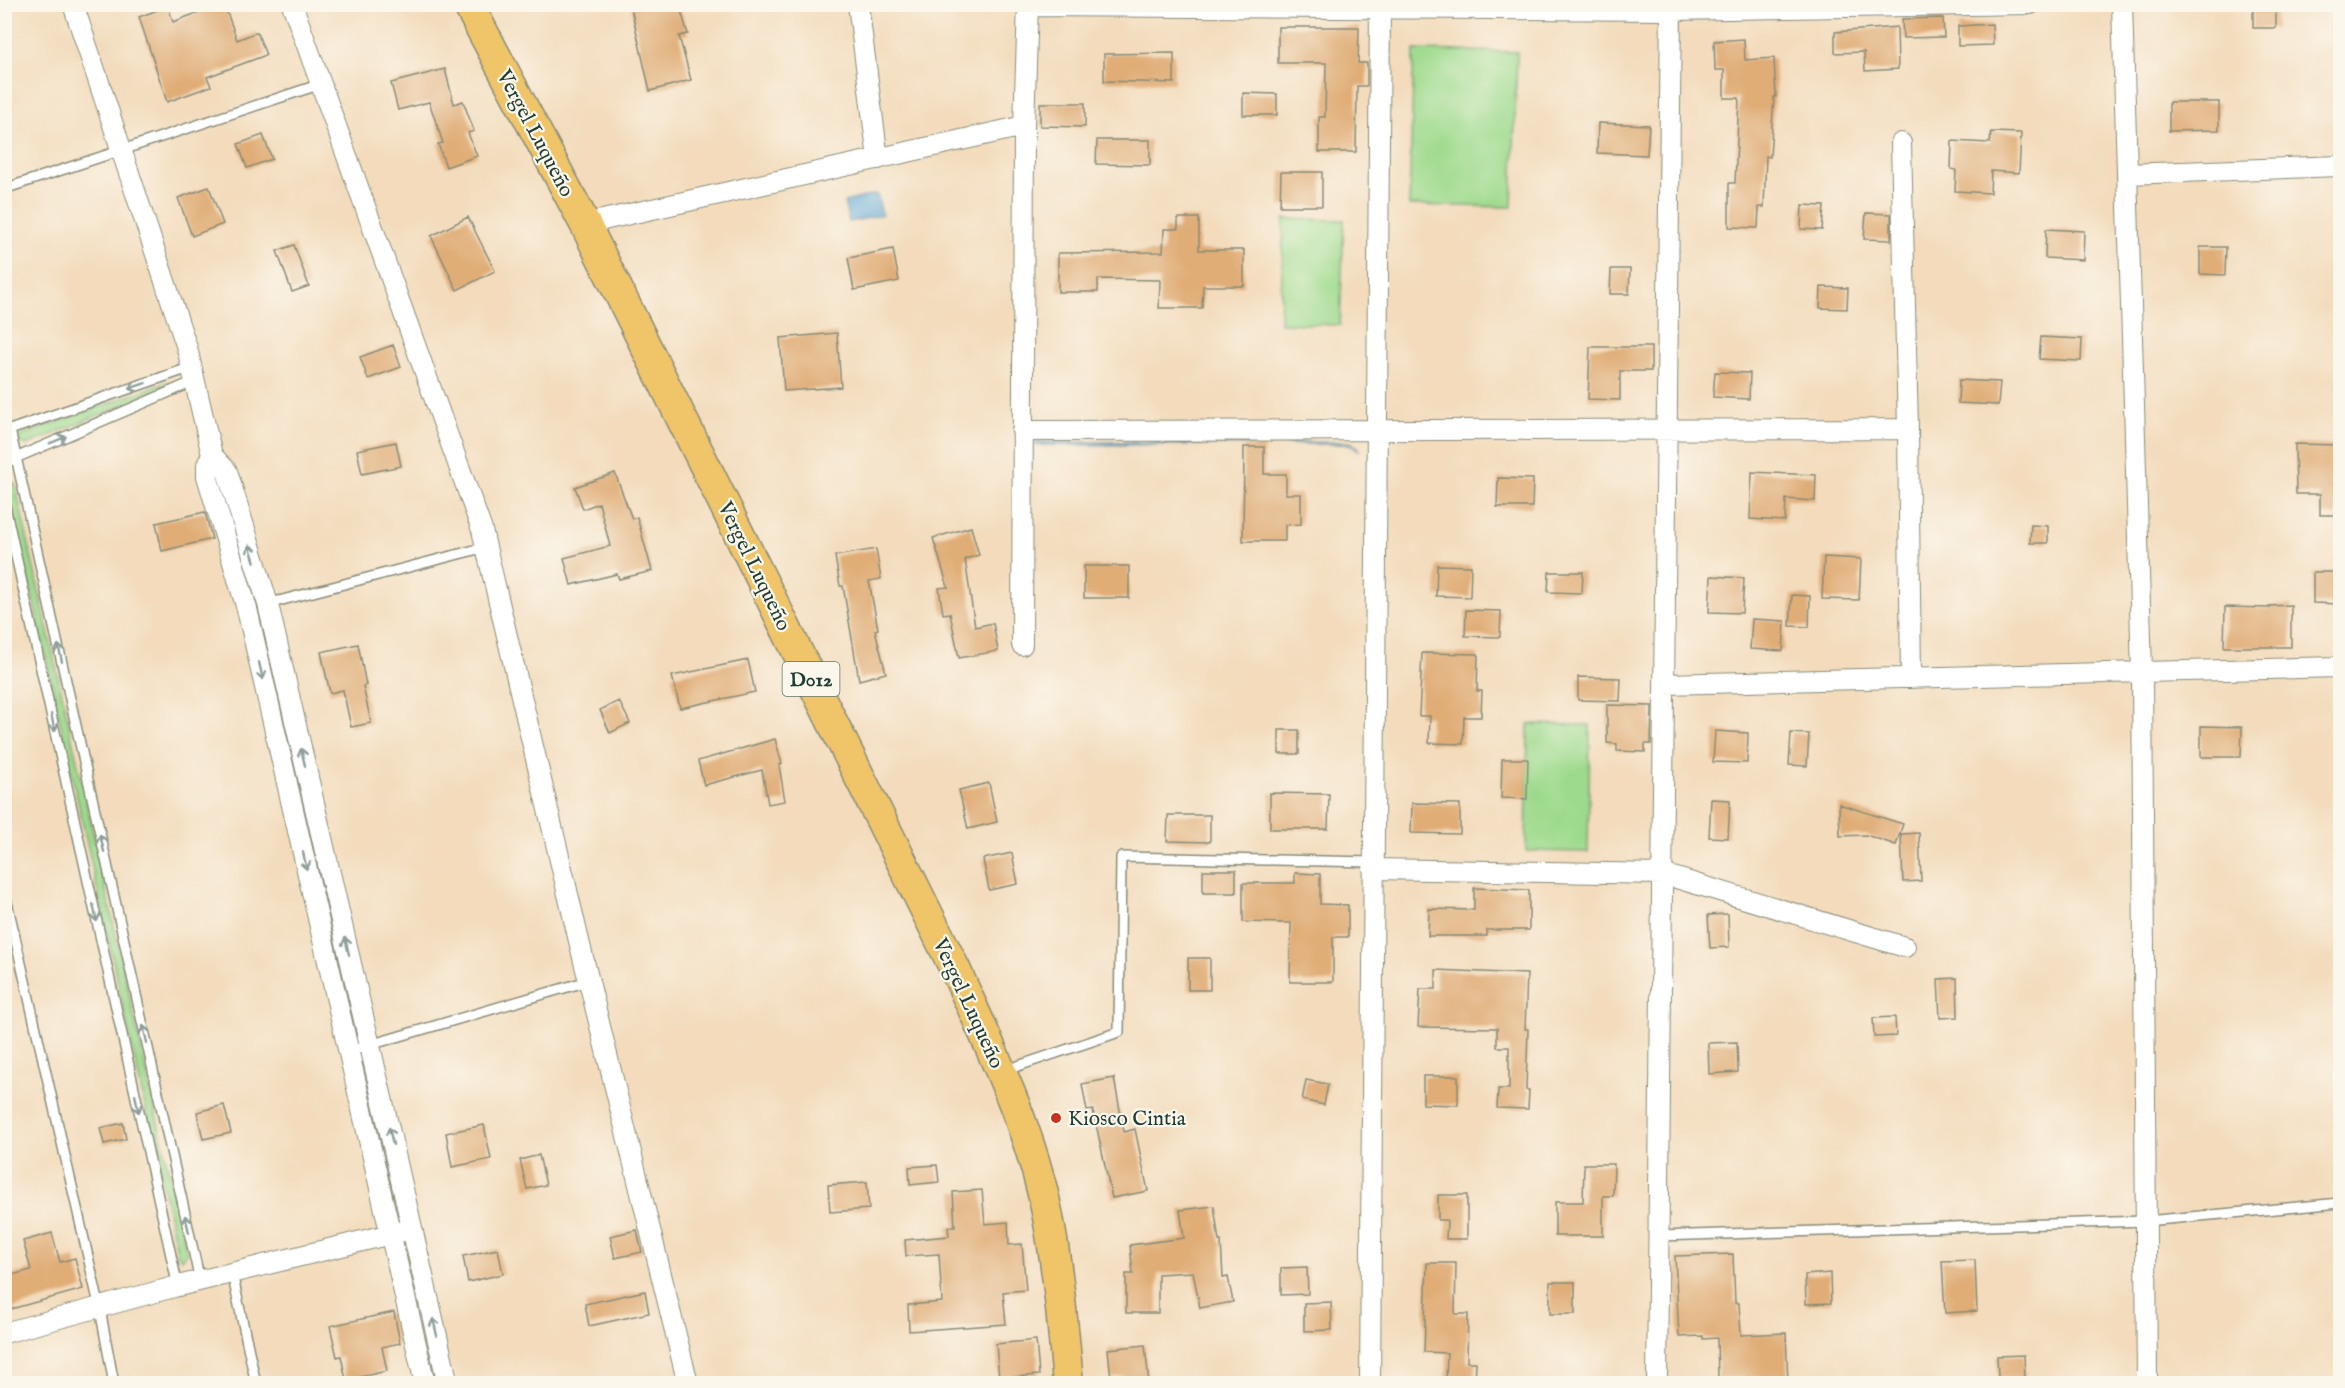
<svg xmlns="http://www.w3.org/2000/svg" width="2345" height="1388" viewBox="0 0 2345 1388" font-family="'IM FELL English',serif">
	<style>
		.green { fill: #9eda8d; stroke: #5e8c60; stroke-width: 1.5 }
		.water { fill: #5ca5d3; stroke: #3e7184; stroke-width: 1.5 }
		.building { fill: #e0ad77 }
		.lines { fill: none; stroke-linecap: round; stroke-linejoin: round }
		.service-casing { stroke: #898c78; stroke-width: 12 }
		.minor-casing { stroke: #898c78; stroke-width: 22 }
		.primary-casing { stroke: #898c78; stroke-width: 33 }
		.service { stroke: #fff; stroke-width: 9 }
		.minor { stroke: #fff; stroke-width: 20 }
		.primary { stroke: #f0c469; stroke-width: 30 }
		.oneway { stroke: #8f9e9a }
		.poi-dot { fill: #c8321e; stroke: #fbf7ec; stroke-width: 2 }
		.labels { text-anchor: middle; stroke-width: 4.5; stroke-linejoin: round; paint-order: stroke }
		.shield { fill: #fbf7ec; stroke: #61756b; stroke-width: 1.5 }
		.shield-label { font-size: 20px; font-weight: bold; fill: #1f3d34 }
		.street-label { font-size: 21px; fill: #1f3d34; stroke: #fbf7ec }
		.poi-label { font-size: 21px; fill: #1f3d34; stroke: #fbf7ec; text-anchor: start }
	</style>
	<rect width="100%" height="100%" fill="#fbf7ec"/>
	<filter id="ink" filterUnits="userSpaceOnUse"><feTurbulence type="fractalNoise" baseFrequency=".0167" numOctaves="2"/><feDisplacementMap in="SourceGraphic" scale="12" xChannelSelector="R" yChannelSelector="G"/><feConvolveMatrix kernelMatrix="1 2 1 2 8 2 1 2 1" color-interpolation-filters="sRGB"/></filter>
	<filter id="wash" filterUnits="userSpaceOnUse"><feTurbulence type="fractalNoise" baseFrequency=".008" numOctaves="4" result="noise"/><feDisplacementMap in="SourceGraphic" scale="24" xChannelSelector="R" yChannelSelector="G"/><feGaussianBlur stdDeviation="1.35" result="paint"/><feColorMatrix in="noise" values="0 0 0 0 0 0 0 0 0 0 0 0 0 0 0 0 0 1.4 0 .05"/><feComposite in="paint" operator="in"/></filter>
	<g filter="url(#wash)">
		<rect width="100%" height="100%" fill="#f3dbbc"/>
		<path class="green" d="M1414 50 1517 52 1512 207 1409 205Z
			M1284 219 1344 220 1340 325 1280 323Z
			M167 382 169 384 168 386 27 445 19 443V438L24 434Z
			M13 482 15 484 187 1253 182 1259 178 1255 8 486Z
			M264 628 357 1030 354 1031 261 629Z
			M1528 724 1590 725 1588 852 1526 851Z
			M365 1067 397 1205 394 1206 361 1069Z
			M409 1254 440 1383H432L404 1256Z"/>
		<path class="water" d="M877 194 882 215 849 222 844 202Z
			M1036 442H1350L1359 448V450L1350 444 1036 445Z"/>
		<g id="blocks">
			<path class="building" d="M221 4H224L237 40 257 32 266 55 207 77 211 86 167 102 139 17 168 6 173 22Z
				M630 4H679L688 34 679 36 691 80 650 91Z
				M2253 7H2276V28H2253Z
				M1943 18 1944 37 1903 38 1902 19Z
				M1992 24 1993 45 1958 46V26Z
				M1278 27H1359L1358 63H1367V86H1357L1356 152H1319V117H1325L1326 63H1278Z
				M1897 27 1898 69 1865 71 1864 52 1835 53V32Z
				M1744 39 1745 60 1774 58 1776 97H1774L1770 157 1766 156 1764 207H1759L1758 228 1729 227V183H1735L1739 98H1724V70H1715L1714 41Z
				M1174 53V83L1104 81V54Z
				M445 69 454 104 463 101 474 131 468 133 477 156 446 167 438 144 443 143 429 102 398 110 391 83Z
				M1243 93 1277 94V115H1243Z
				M2169 102H2219V130L2169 131Z
				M1040 103H1085V127L1040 126Z
				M1598 123 1649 125 1647 155 1597 153Z
				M1991 132 2021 133 2019 173 1991 171 1990 193 1955 191 1956 170 1951 169 1952 141 1990 143Z
				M263 135 272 159 247 168 238 144Z
				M1097 140H1150V165L1096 164Z
				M1281 172H1322V206H1280Z
				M209 187 223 224 192 236 178 198Z
				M1802 205 1824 206 1822 230 1801 229Z
				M1866 213 1891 214V240L1864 239Z
				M468 217 495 271 457 290 431 236Z
				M1178 218H1199V250H1244V286H1203L1202 308H1159L1160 280 1098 279V292H1058V253L1163 252 1164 229H1178Z
				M2046 229 2084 231 2083 260 2045 258Z
				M294 245 309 286 292 292 277 251Z
				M2200 247H2226L2225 275 2200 274Z
				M893 249 899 281 854 290 848 258Z
				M1611 269H1630L1629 294H1610Z
				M1821 287 1848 288 1847 309 1820 308Z
				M837 333 841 387 784 391 780 338Z
				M2041 337 2082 339 2081 361 2039 359Z
				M393 345 401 367 368 379 360 357Z
				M1590 347H1651V371H1620V400L1588 399Z
				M1715 372 1750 373 1749 399 1713 397Z
				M1959 380 2000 382 1998 405 1958 403Z
				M396 442 401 466 362 474 357 450Z
				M2295 444 2340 445V482H2338L2337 515H2320V494H2296Z
				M1244 447H1264V474H1286V494H1301V524L1285 525V541H1243Z
				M1752 472 1816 475 1815 501 1786 499 1785 521 1750 519Z
				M615 473 632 519 637 517 652 571 619 579 617 574 571 585 564 558 610 546 599 503 583 509 575 487Z
				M1498 478 1533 479 1532 507H1497Z
				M205 512 212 539 162 551 156 523Z
				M2031 525 2048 526V543H2030Z
				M971 527 979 555 965 559 975 627 993 623 998 651 959 658 950 613 943 614 939 588 948 587 933 538Z
				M876 549 881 579 869 581 878 629 875 630 886 673 859 680 843 586H840L835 556Z
				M1824 557 1861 559 1859 600 1822 599Z
				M1437 565 1471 566 1470 597 1436 596Z
				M1084 566H1129V598H1084Z
				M1549 572H1583L1582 593 1548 592Z
				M2313 572H2340V604L2313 603Z
				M1711 576 1744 578 1742 613 1709 612Z
				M1792 595 1810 596 1809 627 1790 626Z
				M2291 605V647H2224L2225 607 2270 608 2269 606Z
				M1466 610 1501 611 1500 637 1465 636Z
				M1752 619 1785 621 1783 651 1750 649Z
				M358 644 366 685 363 686 371 723 351 727 343 690 330 693 321 652Z
				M1422 653 1478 654 1477 691H1482L1481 717H1464L1463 744 1429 743 1430 716H1419Z
				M748 660 755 692 680 708 672 676Z
				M1578 677 1621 678 1620 701 1578 700Z
				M619 701 630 723 610 733 600 710Z
				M1607 705 1652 706 1651 744H1645V752L1617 751V744L1607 743Z
				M2201 726 2242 727 2241 757H2201Z
				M1279 730H1299V754H1279Z
				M1715 731 1748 733 1747 763 1713 762Z
				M1791 733 1809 734 1807 766 1789 765Z
				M775 739 782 764 779 765 785 801 768 804 762 770 704 785 698 761Z
				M1502 759H1528L1527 799 1501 798Z
				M989 783 997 822 968 829 959 790Z
				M1270 793 1329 794 1328 829H1270Z
				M1711 799 1730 800 1728 838 1709 837Z
				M1412 803 1460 804V834L1411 833Z
				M1839 804 1903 824 1896 845 1866 835 1840 836Z
				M1168 815H1210V842L1167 841Z
				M1919 833 1921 881 1903 882 1901 834Z
				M1012 853 1018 884 989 890 983 859Z
				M1203 870H1236V893H1203Z
				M1295 873 1320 874V904L1348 905V937H1333V982H1290L1291 923 1243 922V883H1295Z
				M1474 888 1529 890V930H1487V936H1428L1429 909 1474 910Z
				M1728 914 1729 947 1710 948 1708 915Z
				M1188 958H1210V990H1188Z
				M1436 970 1527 974 1525 1029H1528L1526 1090H1529L1528 1109 1497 1108 1498 1089H1509V1047H1497V1028L1418 1027 1420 989H1436Z
				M1957 978 1958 1017 1940 1018 1938 979Z
				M1895 1017 1896 1036 1874 1037 1873 1018Z
				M1737 1042 1738 1072 1709 1074 1708 1043Z
				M1423 1076H1458V1105L1423 1104Z
				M1114 1078 1124 1132 1135 1129 1148 1191 1112 1198 1093 1110 1087 1111 1082 1084Z
				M1306 1080 1328 1084 1324 1105 1302 1100Z
				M224 1105 231 1133 203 1139 197 1112Z
				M123 1123 126 1139 104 1144 100 1128Z
				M484 1125 491 1159 452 1167 446 1133Z
				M539 1155 546 1185 527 1189 520 1160Z
				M1584 1164H1614L1613 1196H1603V1236H1555V1202H1583Z
				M937 1165 939 1182 910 1185 909 1167Z
				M867 1182 869 1209 830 1212 828 1185Z
				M982 1190 985 1224 1008 1222 1009 1245 1022 1244 1026 1290 1003 1292 1006 1324 909 1331 908 1305 942 1302 939 1254 906 1256 905 1240 949 1236 948 1227H955L953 1192Z
				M1438 1195H1467V1239H1446L1447 1220H1438Z
				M1214 1206 1219 1241H1221L1223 1278 1228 1277 1233 1302 1200 1308 1193 1272 1158 1274V1313H1126V1274H1133L1130 1245 1184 1238 1180 1210Z
				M637 1230 642 1252 615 1258 610 1236Z
				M52 1233 60 1262 75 1258 83 1289 4 1311V1277L31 1270 23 1241Z
				M498 1249 503 1274 468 1282 463 1256Z
				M1733 1254 1735 1303H1739L1741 1335 1786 1333 1788 1383H1759V1377L1718 1379 1717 1338 1703 1339V1336L1679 1337 1675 1256Z
				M1975 1260 1977 1311 1945 1313 1942 1261Z
				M1427 1263H1456L1455 1314H1468L1467 1362H1476L1475 1383H1446L1447 1353 1424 1352Z
				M1307 1267 1308 1294 1281 1295V1268Z
				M1830 1273 1831 1303 1806 1304 1805 1275Z
				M1550 1282H1575V1314H1550Z
				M645 1291 649 1313 589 1326 585 1304Z
				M1331 1302 1332 1330 1304 1331V1303Z
				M394 1312 400 1343 382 1347 387 1371 346 1380 341 1356 337 1357 330 1326Z
				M1036 1340 1039 1375 999 1378 996 1344Z
				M1145 1345 1149 1383H1125L1124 1376 1111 1378 1108 1349Z
				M2024 1355 2025 1377 1998 1378 1997 1356Z"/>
		</g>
	</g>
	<g filter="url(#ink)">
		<use href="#blocks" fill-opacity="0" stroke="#898c78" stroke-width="1.5"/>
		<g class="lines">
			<defs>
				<path id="service" d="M4 189 321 84
					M10 430 200 1281
					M4 432 192 367
					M4 463 195 381
					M4 502 178 1287
					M267 604 486 547
					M4 889 100 1309 114 1384
					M349 1051 588 981
					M1006 1070 1119 1032 1121 857 1373 862
					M1659 1236 2146 1221 2340 1203
					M232 1273 256 1384"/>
				<path id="minor" d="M73 4 187 348 212 455 227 471 268 604 448 1384
					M292 4 482 530 579 941 688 1384
					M858 4 878 159
					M2122 4 2142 672 2147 1384
					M1028 6 1671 10 2030 4
					M1901 143 1908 429 1911 678
					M2127 174 2340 166
					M585 224 1024 126
					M1022 431 1908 429
					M212 455 207 465V476L247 609 425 1384
					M1022 645 1024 126 1028 4
					M1664 684 2340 667
					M1373 869 1663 874 1905 947
					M4 1333 174 1287 403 1231
					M1370 1384 1380 4
					M1657 1384 1671 4"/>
				<path id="primary" d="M468 4 585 224 955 969C990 1047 1030 1127 1047 1212 1058 1268 1063 1326 1068 1384"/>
			</defs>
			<use href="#service" class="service-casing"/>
			<use href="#minor" class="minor-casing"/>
			<use href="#primary" class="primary-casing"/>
			<use href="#service" class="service"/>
			<use href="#minor" class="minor"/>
			<use href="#primary" class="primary"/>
		</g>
		<defs><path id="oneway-shaft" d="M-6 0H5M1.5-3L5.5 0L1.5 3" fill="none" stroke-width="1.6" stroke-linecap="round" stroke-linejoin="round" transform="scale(1.5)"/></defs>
		<g class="oneway">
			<use href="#oneway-shaft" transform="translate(137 386) rotate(161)"/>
			<use href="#oneway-shaft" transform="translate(58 440) rotate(-23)"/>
			<use href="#oneway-shaft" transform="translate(252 553) rotate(-107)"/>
			<use href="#oneway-shaft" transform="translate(60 653) rotate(-103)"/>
			<use href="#oneway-shaft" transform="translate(261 671) rotate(77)"/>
			<use href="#oneway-shaft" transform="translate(53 723) rotate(78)"/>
			<use href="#oneway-shaft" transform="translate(303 757) rotate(-103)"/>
			<use href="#oneway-shaft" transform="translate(102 843) rotate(-103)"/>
			<use href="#oneway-shaft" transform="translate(305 861) rotate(77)"/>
			<use href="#oneway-shaft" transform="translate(95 913) rotate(78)"/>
			<use href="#oneway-shaft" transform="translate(347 946) rotate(-103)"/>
			<use href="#oneway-shaft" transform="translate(145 1034) rotate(-103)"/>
			<use href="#oneway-shaft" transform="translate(137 1104) rotate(78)"/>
			<use href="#oneway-shaft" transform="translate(391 1136) rotate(-103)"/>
			<use href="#oneway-shaft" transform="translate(187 1224) rotate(-103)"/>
			<use href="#oneway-shaft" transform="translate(435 1327) rotate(-103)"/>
		</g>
	</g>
	<circle class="poi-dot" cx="1056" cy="1118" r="6"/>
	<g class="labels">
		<rect class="shield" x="782.5" y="662" width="57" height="34" rx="4.5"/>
		<g class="shield-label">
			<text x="811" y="686">D012</text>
		</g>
		<g class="street-label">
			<text transform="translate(536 133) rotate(62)" y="7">Vergel Luqueño</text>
			<text transform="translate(755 566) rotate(64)" y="7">Vergel Luqueño</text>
			<text transform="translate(969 1003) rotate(65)" y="7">Vergel Luqueño</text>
		</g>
		<g class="poi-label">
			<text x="1068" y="1125">Kiosco Cintia</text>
		</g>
	</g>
	<rect width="2345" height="1388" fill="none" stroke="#fbf7ec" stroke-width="24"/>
</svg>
